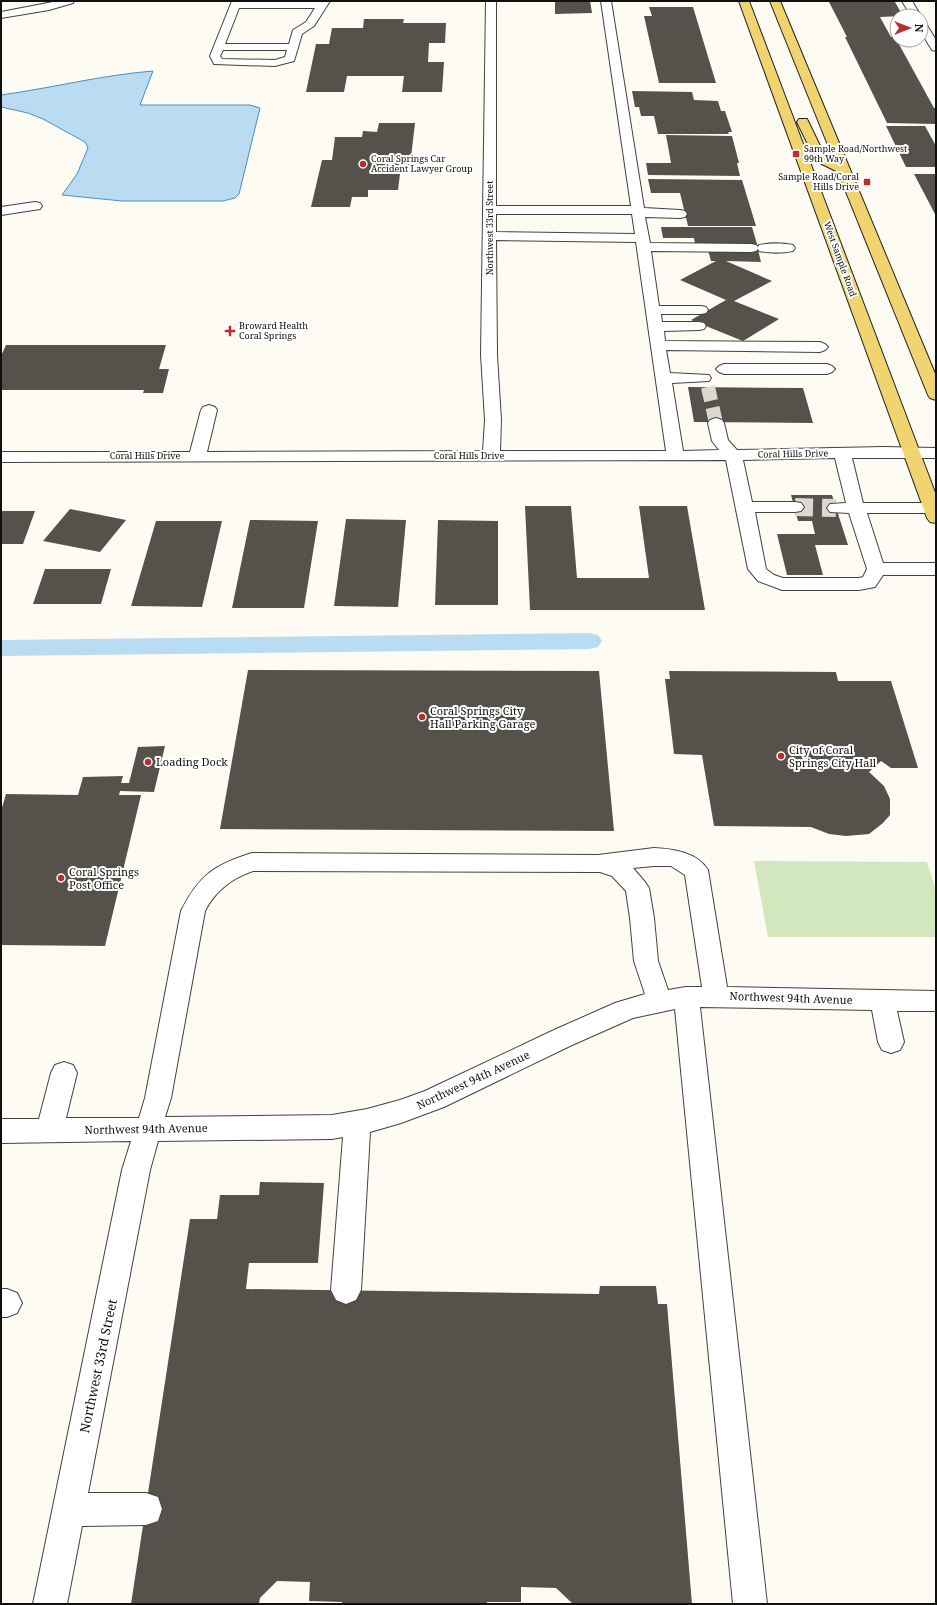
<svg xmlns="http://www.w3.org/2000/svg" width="937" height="1605" viewBox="0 0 937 1605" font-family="'Noto Serif',serif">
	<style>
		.green { fill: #d2e7bd }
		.water { fill: #badcf3; stroke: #4590c6 }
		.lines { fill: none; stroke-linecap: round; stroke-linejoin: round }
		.canal { fill: #badcf3; fill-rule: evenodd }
		.building { fill: #57514c }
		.minor-tunnel-far1 { stroke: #dad8d0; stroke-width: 14; stroke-dasharray: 14 7; stroke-linecap: butt }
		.minor-tunnel { stroke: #dad8d0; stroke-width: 18; stroke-dasharray: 18 9; stroke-linecap: butt }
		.minor-casing { stroke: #424242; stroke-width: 2 }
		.major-casing { stroke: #202020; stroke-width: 2 }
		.minor { fill: #fff; fill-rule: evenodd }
		.major { fill: #f0d470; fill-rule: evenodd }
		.poi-dot { fill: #b82f32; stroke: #fff; stroke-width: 1.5 }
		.labels { text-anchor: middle; stroke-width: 4; stroke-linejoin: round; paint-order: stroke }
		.far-poi-label { font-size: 9px; fill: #0f0f0f; stroke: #fff; text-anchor: start }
		.far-street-label { font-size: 9px; fill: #0f0f0f; stroke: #fff }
		.poi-label { font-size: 11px; fill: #0f0f0f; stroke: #fff; text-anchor: start }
		.street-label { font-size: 11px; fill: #0f0f0f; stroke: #fff }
		.near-street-label { font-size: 13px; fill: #0f0f0f; stroke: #fff }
	</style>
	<rect width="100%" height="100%" fill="#fefcf2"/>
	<path class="green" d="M754 861 927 862 936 891V937H768Z"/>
	<path class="water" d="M153 71 140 105H250L260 108 239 194 235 198 223 201H122L62 195 77 174 88 148 85 142 43 119 28 113 1 107V95C52 88 102 75 153 71Z"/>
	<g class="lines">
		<path class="canal" d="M589 633 598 635 602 641 598 647 589 649 1 656V640Z"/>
	</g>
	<path class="building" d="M555 1H590L592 13 555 14Z
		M829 2H895L903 16 880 17 891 37H895L934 108H936V124L887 123 845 37H847Z
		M649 7H693L716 83H659L644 16H652Z
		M364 19H404L403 23H446L445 43H429L428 62H444L442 92H402L404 76H347L344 92H306L316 44H329L332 28H363Z
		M632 91 692 92 694 100 718 101 721 111H725L732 132H728L729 134H658L654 116H641L639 107H635Z
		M379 123H415L410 166H401L398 190H368V197H352L350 207H311L322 160H332L335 137H362L363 131 377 132Z
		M886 126H925L936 146V167H906Z
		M666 135 732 136 739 163H737L740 176 648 175 646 163H671Z
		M914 174H936V216Z
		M648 179 742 180 756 226H688L680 193H651Z
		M661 227H752L757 244H695L694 238H663Z
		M708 250H758L761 262 726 261 772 281 734 301 779 319 743 341 691 320 726 300 680 280 716 261H711Z
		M6 345H166L159 369H169L163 393H143L144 390H1V356Z
		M688 387 803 388 813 423 694 422Z
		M791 495H832L848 545H815L823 575H787L777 534H815L812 521H798Z
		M525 506H571L577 578H649L639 506H687L705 610H530Z
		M70 509 96 514 126 520 100 552 43 541Z
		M1 511H35L23 544H1Z
		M346 519 406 520 398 607 334 606Z
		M250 520 318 521 304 608H232Z
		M438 520 498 521V605H435Z
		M156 521H222L202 607 131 606Z
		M45 569H111L101 604H33Z
		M248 670 599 671 614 831 220 829Z
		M669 671 836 672 838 681H891L918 768H891L881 761 869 772 884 786 890 799V815L883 823 869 834 846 836 829 834 811 827 714 826 702 755 674 754 665 679H670Z
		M165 746 154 792 120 791 119 795H141L105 946 1 945V811L6 794 78 795 83 777 123 776 121 783H129L138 747Z
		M260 1182 324 1183 318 1263H249L246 1289 599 1294 600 1286H656L658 1304H667L692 1604H573L556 1588 521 1587V1602H487V1604H342V1602L309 1601 310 1582 277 1581 260 1598 259 1604H131L190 1219H217L220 1195H259Z"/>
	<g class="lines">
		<path class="minor-tunnel-far1" d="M708 387 716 423"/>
		<path class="minor-tunnel" d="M795 507 836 508"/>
		<defs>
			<path id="minor" d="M58 1H74L73 3 49 10 1 18V12Z
				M232 1 242 2 330 1 314 26 302 34 294 61 275 66 214 64 210 56ZM239 8H315L306 22 293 30 289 44H225ZM223 50H287L285 57 275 60 222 59 220 56Z
				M486 1H496V206H631L601 1H611L644 208 680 210 685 211 687 214 685 217 680 218 645 217 650 243 751 244 756 245 758 247 759 245C769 243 783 243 793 245L795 248 793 251C783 253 769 253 759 251L758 249 756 251 751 252 651 251 659 306H701L706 307 708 310 706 313 701 314H661L662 322H699L704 323 706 326 704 329 699 330 664 331 665 341 820 342 825 344 828 347 825 350 820 352 666 350 670 373 709 375 711 378 709 381 672 383 683 451 719 450 712 441 708 423 710 420 716 418 722 420 724 423 728 440 737 450 883 447 936 448V458H852L863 503H936V513H867L883 563H936V575H883L875 587 859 590H782L758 581 748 569 726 460 1 462V452H190L201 410 203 407 209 405 215 407 217 410 207 452 483 451 485 420 481 355ZM496 214H632L635 234 496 232ZM496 240 636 242 666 451H500L501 420 497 355ZM835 458 846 503 830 504 827 508 830 512 849 513 867 569 863 577 859 578H783L774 575 766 569 755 512H795L801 511 804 507 801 503 795 502H752L743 460Z
				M902 1H912L921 16H911Z
				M921 21 925 22 936 40V51L932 50 921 32Z
				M35 202 40 203 42 206 40 209 1 215V207Z
				M724 364H827L832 366 835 369 832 372 827 374H724L719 372 716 369 719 366Z
				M654 848C673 849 697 852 708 870L727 987 936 991V1011H897L904 1042 900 1050 891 1053 882 1050 878 1042 872 1010 700 1007 767 1604H733L675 1009 633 1018 572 1045 444 1107 401 1123 370 1132 361 1290 356 1300 346 1304 336 1300 331 1290 343 1137 332 1139 158 1141 150 1170 88 1493H146L158 1497 162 1509 158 1521 146 1525 82 1526 67 1604H33L122 1170 131 1141 1 1143V1119H39L51 1073 55 1065 64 1062 73 1065 77 1073 66 1118H139L145 1098 181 911C199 875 214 865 252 853L598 855ZM654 866H671L685 875 702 987H686L668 990 658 961 654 918 649 888 645 882 633 868ZM253 871 600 872 612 876 626 891 630 918 634 961 645 994 615 1003 554 1030 425 1091 400 1100 367 1109 332 1115 165 1117 171 1098 205 911C215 891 232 878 253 871Z
				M1 1289H7L17 1293 22 1303 17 1313 7 1317H1Z"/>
			<path id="major" d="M739 1H749L936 495V523L930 522 927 518Z
				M770 1H780L936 376V400L930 398 928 395 838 172 816 161 797 122 799 119H807L825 156 834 160Z"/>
		</defs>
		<use href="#minor" class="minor-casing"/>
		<use href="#major" class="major-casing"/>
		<use href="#minor" class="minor"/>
		<use href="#major" class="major"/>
	</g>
	<g class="poi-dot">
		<rect x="792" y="150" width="8" height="8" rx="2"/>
		<circle cx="363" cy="164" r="4"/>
		<rect x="863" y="178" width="8" height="8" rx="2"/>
		<path d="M228 325h4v4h4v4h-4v4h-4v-4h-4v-4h4z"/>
		<circle cx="422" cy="717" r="4"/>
		<circle cx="781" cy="756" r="4"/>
		<circle cx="148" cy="762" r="4"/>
		<circle cx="61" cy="878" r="4"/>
	</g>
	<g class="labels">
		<g class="far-poi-label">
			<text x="804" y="152">Sample Road/Northwest<tspan x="804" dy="10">99th Way</tspan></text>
			<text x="371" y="162">Coral Springs Car<tspan x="371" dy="10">Accident Lawyer Group</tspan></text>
			<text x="859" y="180" text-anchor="end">Sample Road/Coral<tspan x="859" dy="10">Hills Drive</tspan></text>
			<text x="239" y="329">Broward Health<tspan x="239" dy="10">Coral Springs</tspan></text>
		</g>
		<g class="far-street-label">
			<text transform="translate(490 228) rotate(-90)" y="3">Northwest 33rd Street</text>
			<text transform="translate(840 259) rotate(70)" y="3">West Sample Road</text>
			<text transform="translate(793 454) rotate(-1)" y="3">Coral Hills Drive</text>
			<text x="145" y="459">Coral Hills Drive</text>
			<text x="469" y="459">Coral Hills Drive</text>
		</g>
		<g class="poi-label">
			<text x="430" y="715">Coral Springs City<tspan x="430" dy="13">Hall Parking Garage</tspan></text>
			<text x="789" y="754">City of Coral<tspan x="789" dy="13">Springs City Hall</tspan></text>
			<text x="156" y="766">Loading Dock</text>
			<text x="69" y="876">Coral Springs<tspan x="69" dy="13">Post Office</tspan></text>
		</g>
		<g class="street-label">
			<text transform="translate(791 998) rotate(2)" y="4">Northwest 94th Avenue</text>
			<text transform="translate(473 1080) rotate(-25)" y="4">Northwest 94th Avenue</text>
			<text transform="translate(146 1129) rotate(-1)" y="4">Northwest 94th Avenue</text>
		</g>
		<g class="near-street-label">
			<text transform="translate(98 1366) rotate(-78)" y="5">Northwest 33rd Street</text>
		</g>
	</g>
	<rect width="937" height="1605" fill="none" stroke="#0f0f0f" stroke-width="4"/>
	<g transform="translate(909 28) rotate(90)"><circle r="19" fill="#ffffff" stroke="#9f9f9f"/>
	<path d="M0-3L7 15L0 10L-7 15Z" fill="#b82f32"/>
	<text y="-6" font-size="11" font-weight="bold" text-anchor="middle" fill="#0f0f0f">N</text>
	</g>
</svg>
